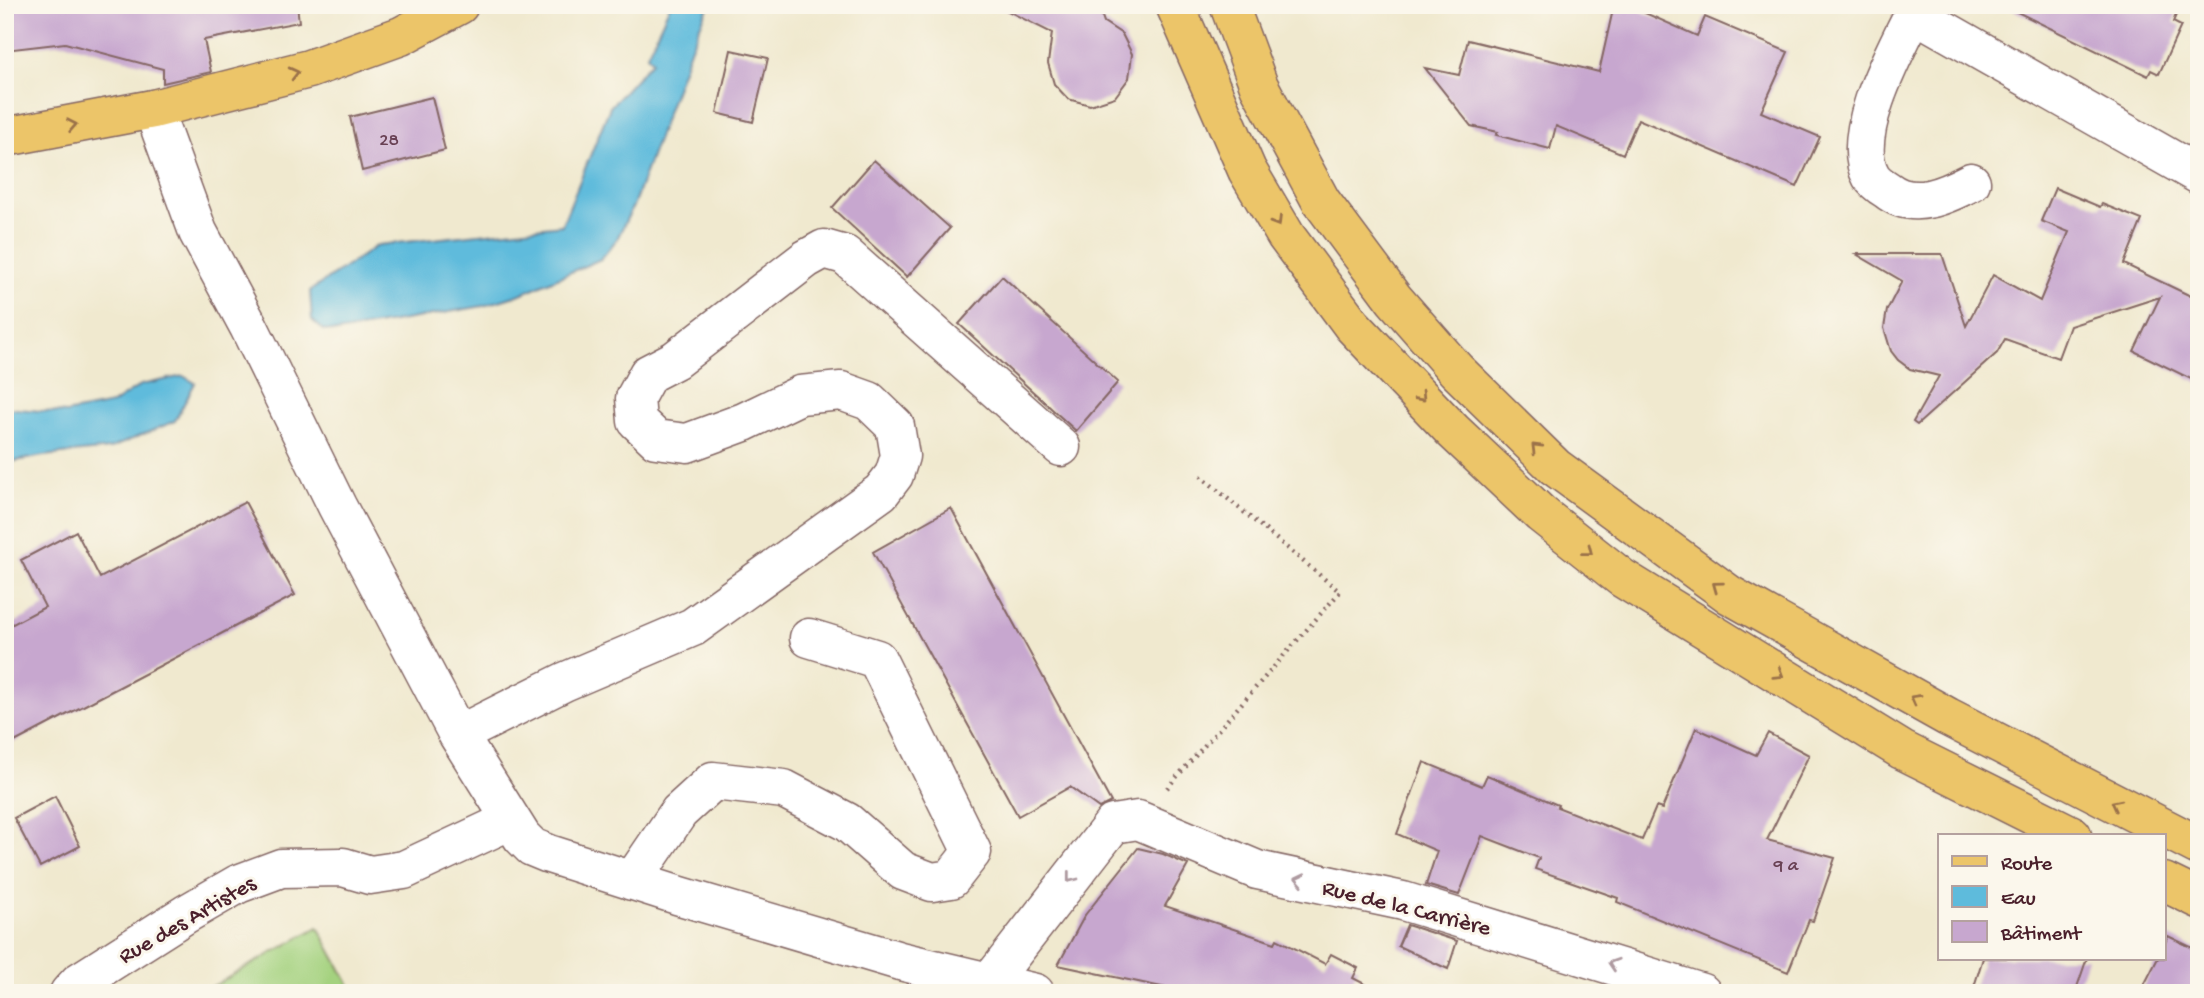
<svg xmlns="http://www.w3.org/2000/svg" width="2204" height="998" viewBox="0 0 2204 998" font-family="'Gochi Hand',sans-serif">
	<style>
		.green { fill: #a4d27f; stroke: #777855; stroke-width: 2 }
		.water { fill: #5ebbdc; stroke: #546d84; stroke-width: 2 }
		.building { fill: #c7a7cf }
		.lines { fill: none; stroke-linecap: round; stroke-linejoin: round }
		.minor-casing { stroke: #846664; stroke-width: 41 }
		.major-casing { stroke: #846664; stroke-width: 41 }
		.highway-casing { stroke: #846664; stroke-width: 41 }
		.path { stroke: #846664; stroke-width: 4.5; stroke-dasharray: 2 5; stroke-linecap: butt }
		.minor { stroke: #fff; stroke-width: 38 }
		.major { stroke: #ecc569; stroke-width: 38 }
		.highway { stroke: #ecc569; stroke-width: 38 }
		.oneway { stroke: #9b724a }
		.oneway2 { stroke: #ae9aa0 }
		.labels { text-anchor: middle; stroke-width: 6; stroke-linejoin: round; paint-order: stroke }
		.number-label { font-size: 19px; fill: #694154 }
		.street-label { font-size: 23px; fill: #4a1f2b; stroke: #fbf7ec }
	</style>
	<rect width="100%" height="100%" fill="#fbf7ec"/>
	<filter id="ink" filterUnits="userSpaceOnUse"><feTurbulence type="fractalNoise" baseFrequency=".0143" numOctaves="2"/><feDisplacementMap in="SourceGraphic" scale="14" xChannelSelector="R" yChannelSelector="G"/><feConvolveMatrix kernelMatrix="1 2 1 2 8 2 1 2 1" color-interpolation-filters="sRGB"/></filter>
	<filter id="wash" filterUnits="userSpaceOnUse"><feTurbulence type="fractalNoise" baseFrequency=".00686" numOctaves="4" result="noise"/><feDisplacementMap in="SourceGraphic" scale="28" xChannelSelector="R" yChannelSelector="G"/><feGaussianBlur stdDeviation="1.57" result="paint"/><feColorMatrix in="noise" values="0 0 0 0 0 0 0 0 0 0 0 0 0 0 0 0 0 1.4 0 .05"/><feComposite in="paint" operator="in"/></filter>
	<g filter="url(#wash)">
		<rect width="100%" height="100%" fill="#f0e9cf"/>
		<path class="green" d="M318 927 354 993H201Z"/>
		<path class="water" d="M670 5H709L691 47 633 206 617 239 601 259 518 295 483 306 337 332 323 330 312 320 310 291 378 245 562 225 610 107 652 61 647 55Z
			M183 376 195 383 175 421 109 449 43 456 5 463V408L66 413 112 404 141 385Z"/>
		<g id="blocks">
			<path class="building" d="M5 5H297L299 22 204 40 211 72 163 83V69L65 43 5 50Z
				M996 5H1098L1104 22 1122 34 1132 54 1129 78 1115 97 1090 105 1068 99 1054 84 1048 63 1052 33Z
				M1614 5H1627L1697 36 1705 17 1788 52 1761 112 1820 137 1797 187 1638 119 1623 154 1556 126 1550 149 1496 135 1498 132 1471 126 1425 68 1459 75 1468 40 1599 72Z
				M2003 5H2180L2173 22 2181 26 2159 74 2151 70 2148 76Z
				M731 50 768 58 753 122 717 113Z
				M432 97 445 150 362 171 350 117Z
				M874 160 950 228 907 277 832 208Z
				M2055 188 2100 207 2102 204 2142 220 2124 264 2199 300V383L2134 351 2160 297 2070 326 2058 358 2005 339 1997 353 1917 425 1913 422 1939 376 1910 369 1898 360 1891 351 1884 328 1887 310 1902 281 1856 254H1942L1966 326 1993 275 2040 301 2069 232 2041 221Z
				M1002 276 1118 382 1076 431 959 324Z
				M245 502 295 595 5 747V628L45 607 21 560 76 531 100 578Z
				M951 508 1111 802 1099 808 1070 787 1018 816 873 552Z
				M1696 728 1756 755 1768 733 1809 755 1767 840 1835 858 1813 921 1809 920 1788 972 1617 902 1618 898 1535 869 1539 858 1482 836 1459 895 1426 885 1437 851 1397 834 1424 762 1482 786 1487 775 1558 805 1557 807 1642 840 1656 807 1662 809Z
				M55 796 80 846 40 867 14 818Z
				M1138 848 1163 854 1188 865 1165 906 1275 943 1277 939 1325 964 1331 954 1358 968 1353 978 1382 993H1190L1058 965 1085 915Z
				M1407 925 1457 941 1448 969 1398 946Z
				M2168 936 2199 951V993H2140L2158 958H2164V945Z
				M1983 958H2087L2075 993H1972Z"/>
		</g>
	</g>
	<g filter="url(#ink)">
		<use href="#blocks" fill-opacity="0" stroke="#846664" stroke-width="2"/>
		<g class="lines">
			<defs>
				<path id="minor" d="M1918 5C1899 44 1847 134 1871 176 1874 181 1882 187 1887 190 1913 211 1946 195 1971 182
					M1914 13 2199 175
					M153 109 198 232 249 327 337 506 458 735 522 837 532 847 549 854 677 895 900 961 1035 993
					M458 735 564 682 693 627 881 492 894 475 900 456 895 426 869 401 841 391 800 395 744 422 687 443 656 439 637 421 635 398 648 374 675 360 806 259 824 249 845 255 1061 447
					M632 881 679 812 713 781 784 789 847 822 903 871 932 882 951 879 972 852 877 659 809 638
					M69 993 79 982 186 914 238 884 281 868 343 867 370 875 404 870 511 820
					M979 993 991 981 1113 824 1138 820 1257 870 1403 901 1702 993"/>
				<path id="major" d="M5 137 153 109 309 69 401 36 459 5"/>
				<path id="highway" d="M1175 5 1247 170 1286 236 1352 325 1453 431 1541 514 1622 578 1902 750 2072 835
					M1229 5 1259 86 1321 201 1394 299 1456 370 1555 467 1730 595 1948 717 2199 846
					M2164 882 2199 899"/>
			</defs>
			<use href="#minor" class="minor-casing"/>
			<use href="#major" class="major-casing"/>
			<use href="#highway" class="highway-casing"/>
			<path class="path" d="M1167 788 1340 592 1197 473"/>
			<use href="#minor" class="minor"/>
			<use href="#major" class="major"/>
			<use href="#highway" class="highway"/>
		</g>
		<defs><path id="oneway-chevron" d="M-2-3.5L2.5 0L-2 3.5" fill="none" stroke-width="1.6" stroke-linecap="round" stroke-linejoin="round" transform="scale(1.75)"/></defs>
		<g class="oneway">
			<use href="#oneway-chevron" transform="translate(294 73) rotate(-14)"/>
			<use href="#oneway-chevron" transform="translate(72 125) rotate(-11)"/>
			<use href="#oneway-chevron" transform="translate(1277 222) rotate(59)"/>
			<use href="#oneway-chevron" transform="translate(1421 397) rotate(47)"/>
			<use href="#oneway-chevron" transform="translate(1536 448) rotate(-135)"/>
			<use href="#oneway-chevron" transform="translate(1588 551) rotate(38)"/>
			<use href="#oneway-chevron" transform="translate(1717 586) rotate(-144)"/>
			<use href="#oneway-chevron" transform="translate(1779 674) rotate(32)"/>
			<use href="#oneway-chevron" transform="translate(1915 699) rotate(-151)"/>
			<use href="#oneway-chevron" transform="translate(2116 804) rotate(-153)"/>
		</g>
		<g class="oneway2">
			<use href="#oneway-chevron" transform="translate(1071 878) rotate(128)"/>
			<use href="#oneway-chevron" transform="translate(1300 879) rotate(-168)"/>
			<use href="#oneway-chevron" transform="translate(1613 964) rotate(-162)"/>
		</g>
	</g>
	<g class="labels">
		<g class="number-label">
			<text x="389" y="145">28</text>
			<text x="1786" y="870">9 a</text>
		</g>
		<g class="street-label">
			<text transform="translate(1407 906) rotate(14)" y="8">Rue de la Carrière</text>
			<text transform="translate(186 918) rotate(-30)" y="8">Rue des Artistes</text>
		</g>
	</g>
	<rect width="2204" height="998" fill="none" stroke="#fbf7ec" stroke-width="28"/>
	<rect x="1938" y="834" width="228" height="126" fill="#fbf7ec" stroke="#b4a19f" stroke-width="2"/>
	<rect x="1952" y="856" width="35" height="10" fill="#ecc569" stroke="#b4a19f" stroke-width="2"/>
	<text x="2001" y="869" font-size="21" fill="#4a1f2b">Route</text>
	<rect x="1952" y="886" width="35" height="21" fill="#5ebbdc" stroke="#b4a19f" stroke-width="2"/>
	<text x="2001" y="904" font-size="21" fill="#4a1f2b">Eau</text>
	<rect x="1952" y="921" width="35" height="21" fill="#c7a7cf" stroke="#b4a19f" stroke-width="2"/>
	<text x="2001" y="939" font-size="21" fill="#4a1f2b">Bâtiment</text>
</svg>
